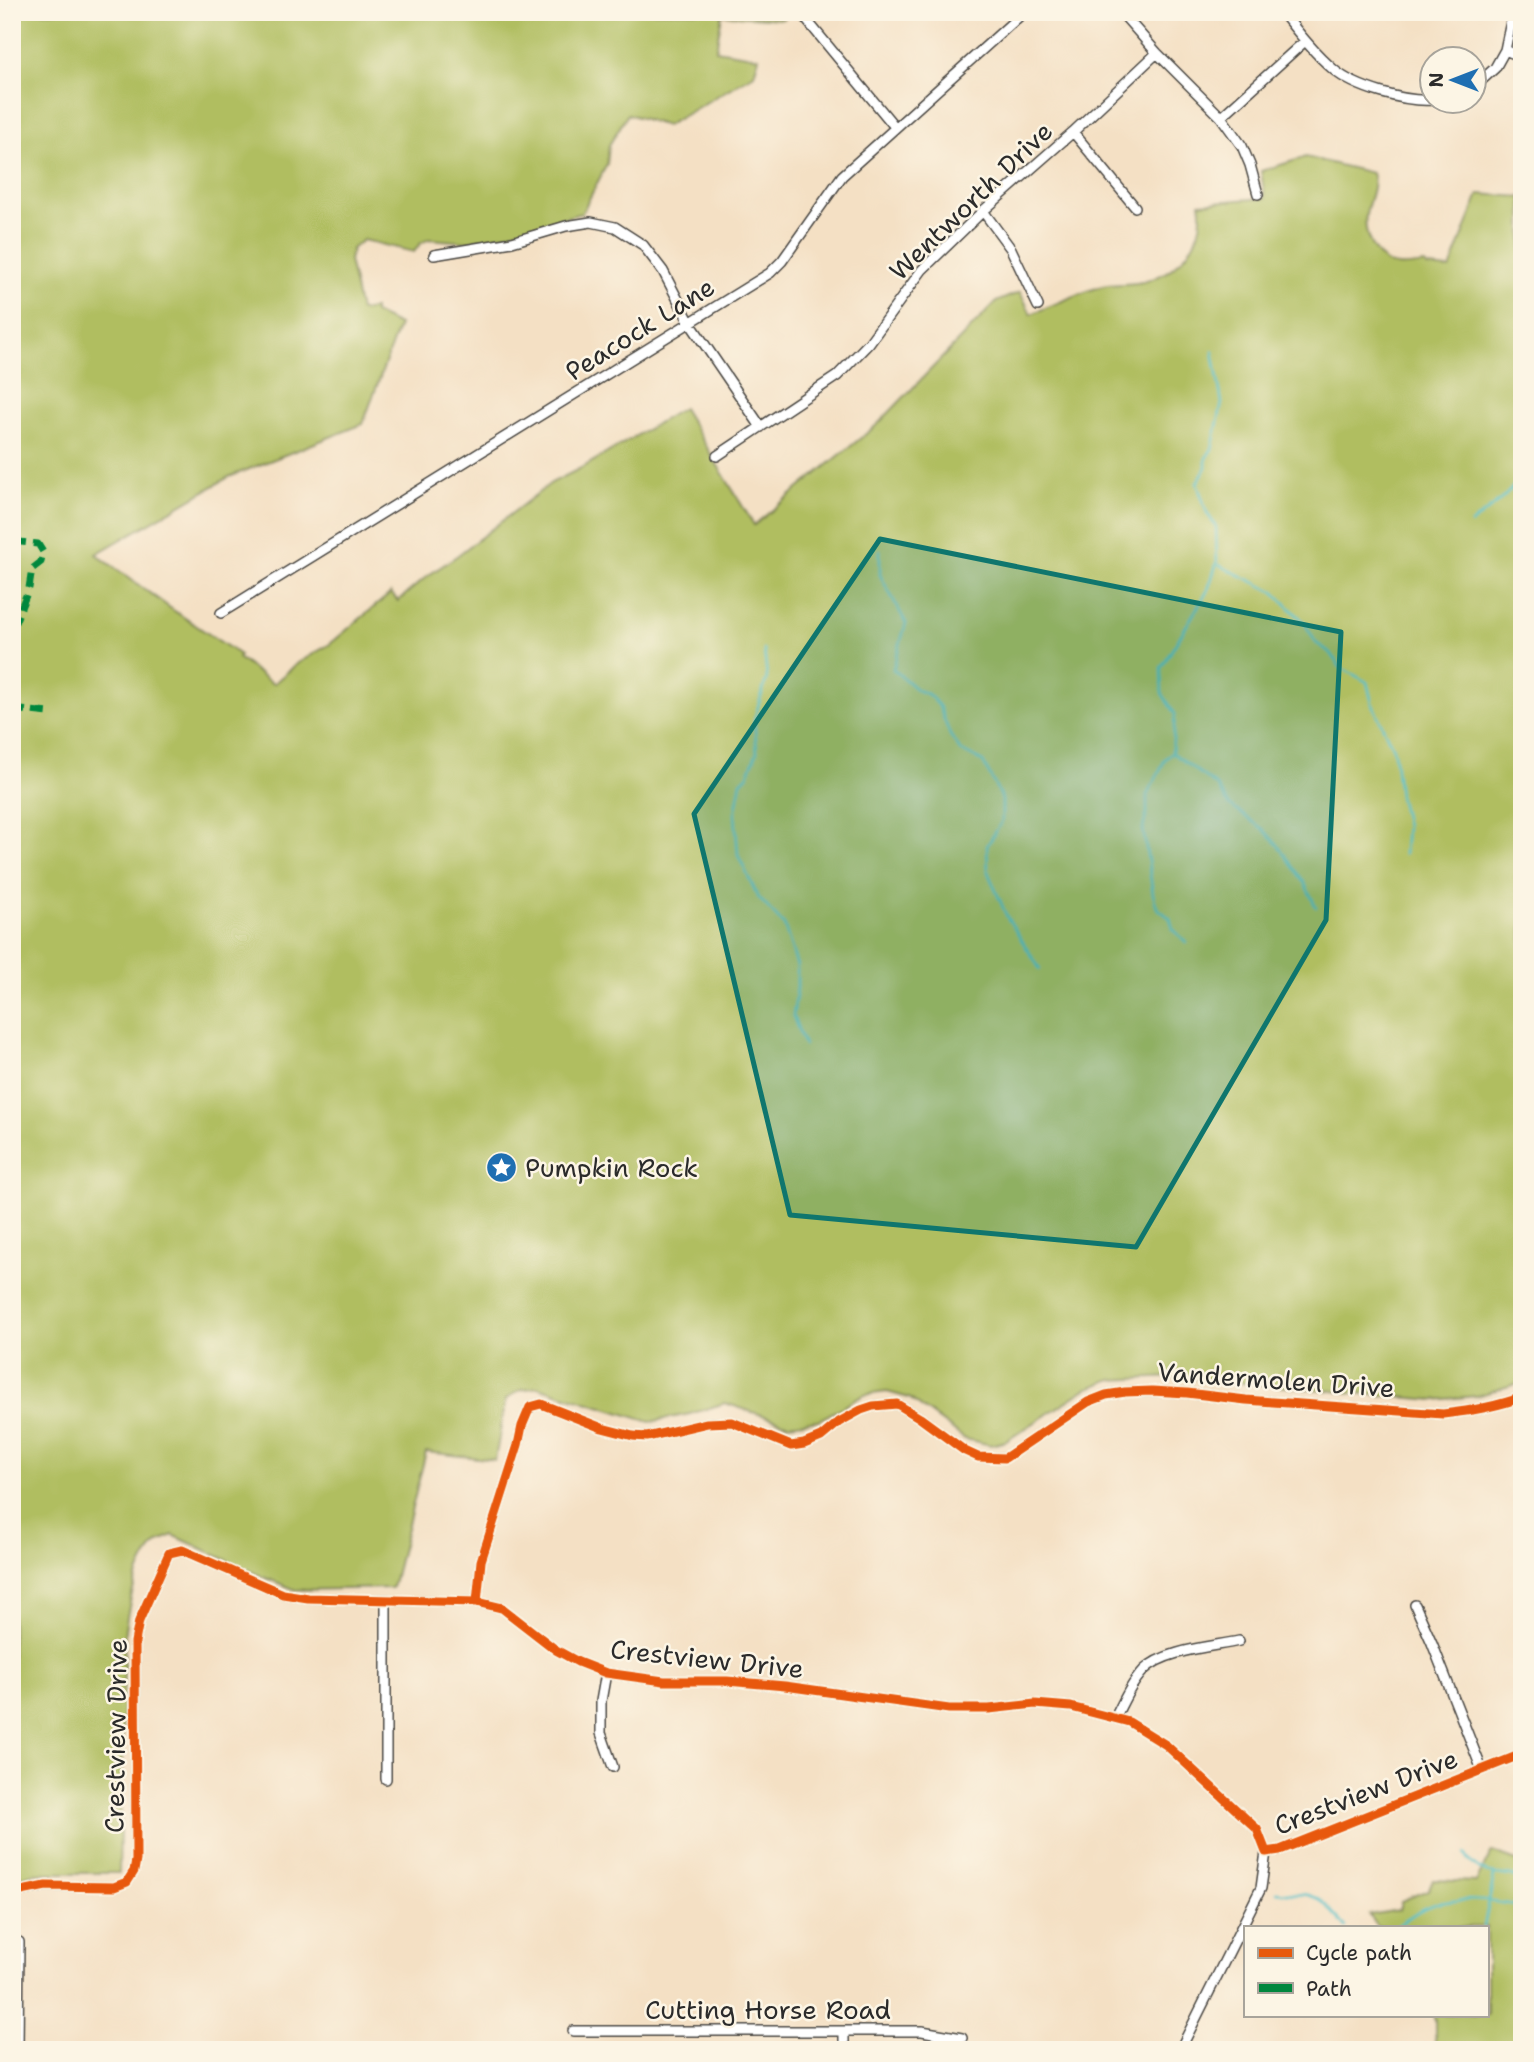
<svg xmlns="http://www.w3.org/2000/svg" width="1534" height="2062" viewBox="0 0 1534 2062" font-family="'Shantell Sans',sans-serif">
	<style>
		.green { fill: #b0be61; stroke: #6e7446; stroke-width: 2 }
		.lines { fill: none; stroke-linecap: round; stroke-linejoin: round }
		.stream { stroke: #51bfc7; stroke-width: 2.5 }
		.street-casing { stroke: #494642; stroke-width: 12 }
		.street { stroke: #fff; stroke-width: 9 }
		.quiet { stroke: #00873e; stroke-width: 7; stroke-dasharray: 14 7; stroke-linecap: butt }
		.cycleway-casing { stroke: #fcf5e5; stroke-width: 13 }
		.cycleway { stroke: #e8590c; stroke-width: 9 }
		.marked { fill: #0f766e; fill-opacity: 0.2; stroke: #0f766e; stroke-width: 5; stroke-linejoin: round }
		.labels { text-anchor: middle; stroke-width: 5; stroke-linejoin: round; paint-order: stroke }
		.street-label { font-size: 26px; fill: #2b2b2b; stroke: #fcf5e5 }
		.poi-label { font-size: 26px; fill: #2b2b2b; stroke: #fcf5e5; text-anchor: start }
	</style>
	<rect width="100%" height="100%" fill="#fcf5e5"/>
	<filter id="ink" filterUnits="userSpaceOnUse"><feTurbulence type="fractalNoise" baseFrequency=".0143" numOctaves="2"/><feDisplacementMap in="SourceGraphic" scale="14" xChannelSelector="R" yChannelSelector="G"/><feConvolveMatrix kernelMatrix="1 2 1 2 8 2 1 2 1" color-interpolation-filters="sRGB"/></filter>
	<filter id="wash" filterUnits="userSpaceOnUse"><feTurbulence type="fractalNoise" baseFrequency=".00686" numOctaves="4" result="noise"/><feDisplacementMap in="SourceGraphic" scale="28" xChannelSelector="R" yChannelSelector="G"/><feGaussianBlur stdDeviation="1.57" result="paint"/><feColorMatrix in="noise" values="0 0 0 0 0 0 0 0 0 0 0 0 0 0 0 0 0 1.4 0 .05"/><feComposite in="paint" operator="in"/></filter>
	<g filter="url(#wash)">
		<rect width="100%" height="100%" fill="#f4e0c4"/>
		<path class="green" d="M12 12H786L783 19 722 15 716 50 759 57 754 74 666 126 628 114 609 145 607 164 582 213 506 234 465 242 429 239 420 244 414 252 363 240 352 249 349 260 360 311 374 309V313L399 325 363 424 229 477 96 554 173 610 240 655 238 658 273 684 298 663 330 644 391 593 398 601 426 577 458 555 551 483 585 466 683 408 754 525 878 424 996 302 1020 292 1031 314C1054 305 1084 290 1108 285 1121 283 1134 285 1146 281 1180 271 1207 238 1200 203L1265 198 1261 171 1306 157 1372 173C1377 187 1368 200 1366 215 1363 235 1375 263 1398 266 1407 267 1416 265 1425 264L1427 267 1450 269 1479 194 1522 197V1382L1477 1396 1434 1400 1175 1377 1109 1380 1086 1389 1006 1441 991 1445 965 1439 909 1398 887 1392 864 1395 819 1420 789 1424 725 1403 690 1414 650 1422 538 1387 520 1390 506 1399 495 1460 426 1452 392 1588 296 1590 263 1577 173 1535C168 1537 162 1540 158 1543 137 1560 129 1604 125 1629L119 1873H33L12 1881Z
			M1492 1852 1522 1863V2050H1435V2021L1433 2015H1487V1927H1378L1369 1915 1399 1910 1401 1901 1428 1890 1433 1880 1476 1882Z"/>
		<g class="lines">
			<path class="stream" d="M1213 351 1222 403 1212 449 1206 458V467L1203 473 1197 483 1207 513 1216 527 1217 564 1274 592 1304 622 1316 643 1331 653 1340 667 1367 682 1372 703 1394 751 1399 796 1406 826 1404 854
				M1471 524C1488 509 1514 494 1522 471
				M880 550V575L906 623 893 669 917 690 929 695 939 706 950 735 960 750 983 762 1002 799V821L987 846 988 872 1007 917 1040 969
				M764 650 767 677 754 720 757 752 748 775 741 782 735 814 738 855 758 897 784 925 797 966V988L793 1016 804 1045
				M1173 753 1218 787 1229 805 1263 829 1278 845 1304 882 1316 907
				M1186 942 1173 929 1170 918 1157 908 1153 894 1143 828 1147 813V795L1159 773 1165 759 1172 753 1175 714 1162 693 1161 668 1208 590 1216 565
				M1465 1854C1479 1879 1499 1872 1522 1878
				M1277 1892 1308 1895 1320 1899 1346 1927
				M1396 1927C1406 1920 1417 1910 1429 1906 1458 1896 1492 1901 1522 1906
				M1484 1927 1494 1875"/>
		</g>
	</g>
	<g filter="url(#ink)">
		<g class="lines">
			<defs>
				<path id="street" d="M1121 12 1157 53 1221 117 1242 146 1250 165 1258 194
					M1282 12C1298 32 1314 53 1334 70 1355 88 1405 102 1432 100
					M805 18 895 127
					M1505 50 1522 57
					M1474 87 1495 68 1505 50 1513 12
					M1221 117 1305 41
					M1073 132 1135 207
					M983 211 1011 249 1038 306
					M434 255 512 242 566 226 591 222 615 227 643 245 663 271 690 323 761 427
					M717 456 837 376 869 343 922 270 983 211 1073 132 1157 53
					M221 613 770 273 782 261 842 176 1024 12
					M477 1602 481 1561 518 1445 522 1426 530 1407 541 1404 602 1428 633 1436 647 1437 707 1423 732 1422 791 1446 804 1444 821 1437 839 1422 861 1410 873 1406 897 1404 920 1418 965 1451 978 1457 1005 1458 1088 1402 1106 1395 1125 1392 1152 1391 1187 1393 1246 1400 1443 1414C1471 1411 1496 1407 1522 1397
					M1415 1605 1432 1643 1482 1770
					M606 1673 601 1701V1733L613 1767
					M1115 1718C1123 1702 1131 1684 1144 1670 1164 1650 1211 1647 1239 1641
					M386 1779V1600
					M12 1893 46 1886 114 1887 127 1882 134 1871 136 1860 135 1642 139 1621 169 1553 182 1550 283 1594 308 1598 477 1602 502 1608 556 1650 578 1662 606 1673 664 1681H727L785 1686 949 1709H989L1035 1704 1071 1707 1129 1722 1166 1745 1257 1829 1266 1852 1280 1850 1522 1754
					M573 2031H922L962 2038
					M18 2050 19 1942
					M844 2050V2032
					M1180 2050 1261 1888 1266 1852"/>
			</defs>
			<use href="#street" class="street-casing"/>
			<use href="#street" class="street"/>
			<path class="quiet" d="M12 541 38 544 43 552 41 562 32 569 29 588 12 630
				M12 709 49 713"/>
			<defs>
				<path id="cycleway" d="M477 1602 481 1561 518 1445 522 1426 530 1407 541 1404 602 1428 633 1436 647 1437 707 1423 732 1422 791 1446 804 1444 821 1437 839 1422 861 1410 873 1406 897 1404 920 1418 965 1451 978 1457 1005 1458 1088 1402 1106 1395 1125 1392 1152 1391 1187 1393 1246 1400 1443 1414C1471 1411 1496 1407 1522 1397
					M12 1893 46 1886 114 1887 127 1882 134 1871 136 1860 135 1642 139 1621 169 1553 182 1550 283 1594 308 1598 477 1602 502 1608 556 1650 578 1662 606 1673 664 1681H727L785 1686 949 1709H989L1035 1704 1071 1707 1129 1722 1166 1745 1257 1829 1266 1852 1280 1850 1522 1754"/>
			</defs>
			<use href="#cycleway" class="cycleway-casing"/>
			<use href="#cycleway" class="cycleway"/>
		</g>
	</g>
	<path class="marked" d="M880 539 1341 632 1326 920 1136 1247 790 1215 694 814Z"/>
	<defs>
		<symbol id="sight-disc" viewBox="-11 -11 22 22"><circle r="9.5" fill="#1f6fb2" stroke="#fcf5e5"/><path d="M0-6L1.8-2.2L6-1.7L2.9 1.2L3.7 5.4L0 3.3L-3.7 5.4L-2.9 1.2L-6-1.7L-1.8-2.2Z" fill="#fff"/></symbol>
	</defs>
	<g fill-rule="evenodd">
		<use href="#sight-disc" x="484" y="1150" width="35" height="35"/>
	</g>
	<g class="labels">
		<g class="street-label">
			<text transform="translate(971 201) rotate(-44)" y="9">Wentworth Drive</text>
			<text transform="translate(640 329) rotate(-32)" y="9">Peacock Lane</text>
			<text transform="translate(1276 1380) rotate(4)" y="9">Vandermolen Drive</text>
			<text transform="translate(707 1659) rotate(6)" y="9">Crestview Drive</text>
			<text transform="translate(116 1736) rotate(-89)" y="9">Crestview Drive</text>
			<text transform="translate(1366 1792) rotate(-21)" y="9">Crestview Drive</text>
			<text x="768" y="2019">Cutting Horse Road</text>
		</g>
		<g class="poi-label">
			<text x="525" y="1177">Pumpkin Rock</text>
		</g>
	</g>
	<rect width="1534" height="2062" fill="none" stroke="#fcf5e5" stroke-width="42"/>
	<rect x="1244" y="1926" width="245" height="91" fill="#fcf5e5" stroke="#a8a49b" stroke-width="2"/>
	<rect x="1258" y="1948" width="35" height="10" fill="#e8590c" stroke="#a8a49b" stroke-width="2"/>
	<text x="1306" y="1960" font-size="21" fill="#2b2b2b">Cycle path</text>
	<rect x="1258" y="1983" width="35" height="10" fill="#00873e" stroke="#a8a49b" stroke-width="2"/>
	<text x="1306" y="1996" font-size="21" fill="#2b2b2b">Path</text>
	<g transform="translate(1453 80) rotate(270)"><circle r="33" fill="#fcf5e5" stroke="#a8a49b" stroke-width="2"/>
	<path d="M0-5L12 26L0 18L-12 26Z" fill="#1f6fb2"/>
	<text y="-10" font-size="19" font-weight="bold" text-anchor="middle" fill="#2b2b2b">N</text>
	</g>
</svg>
